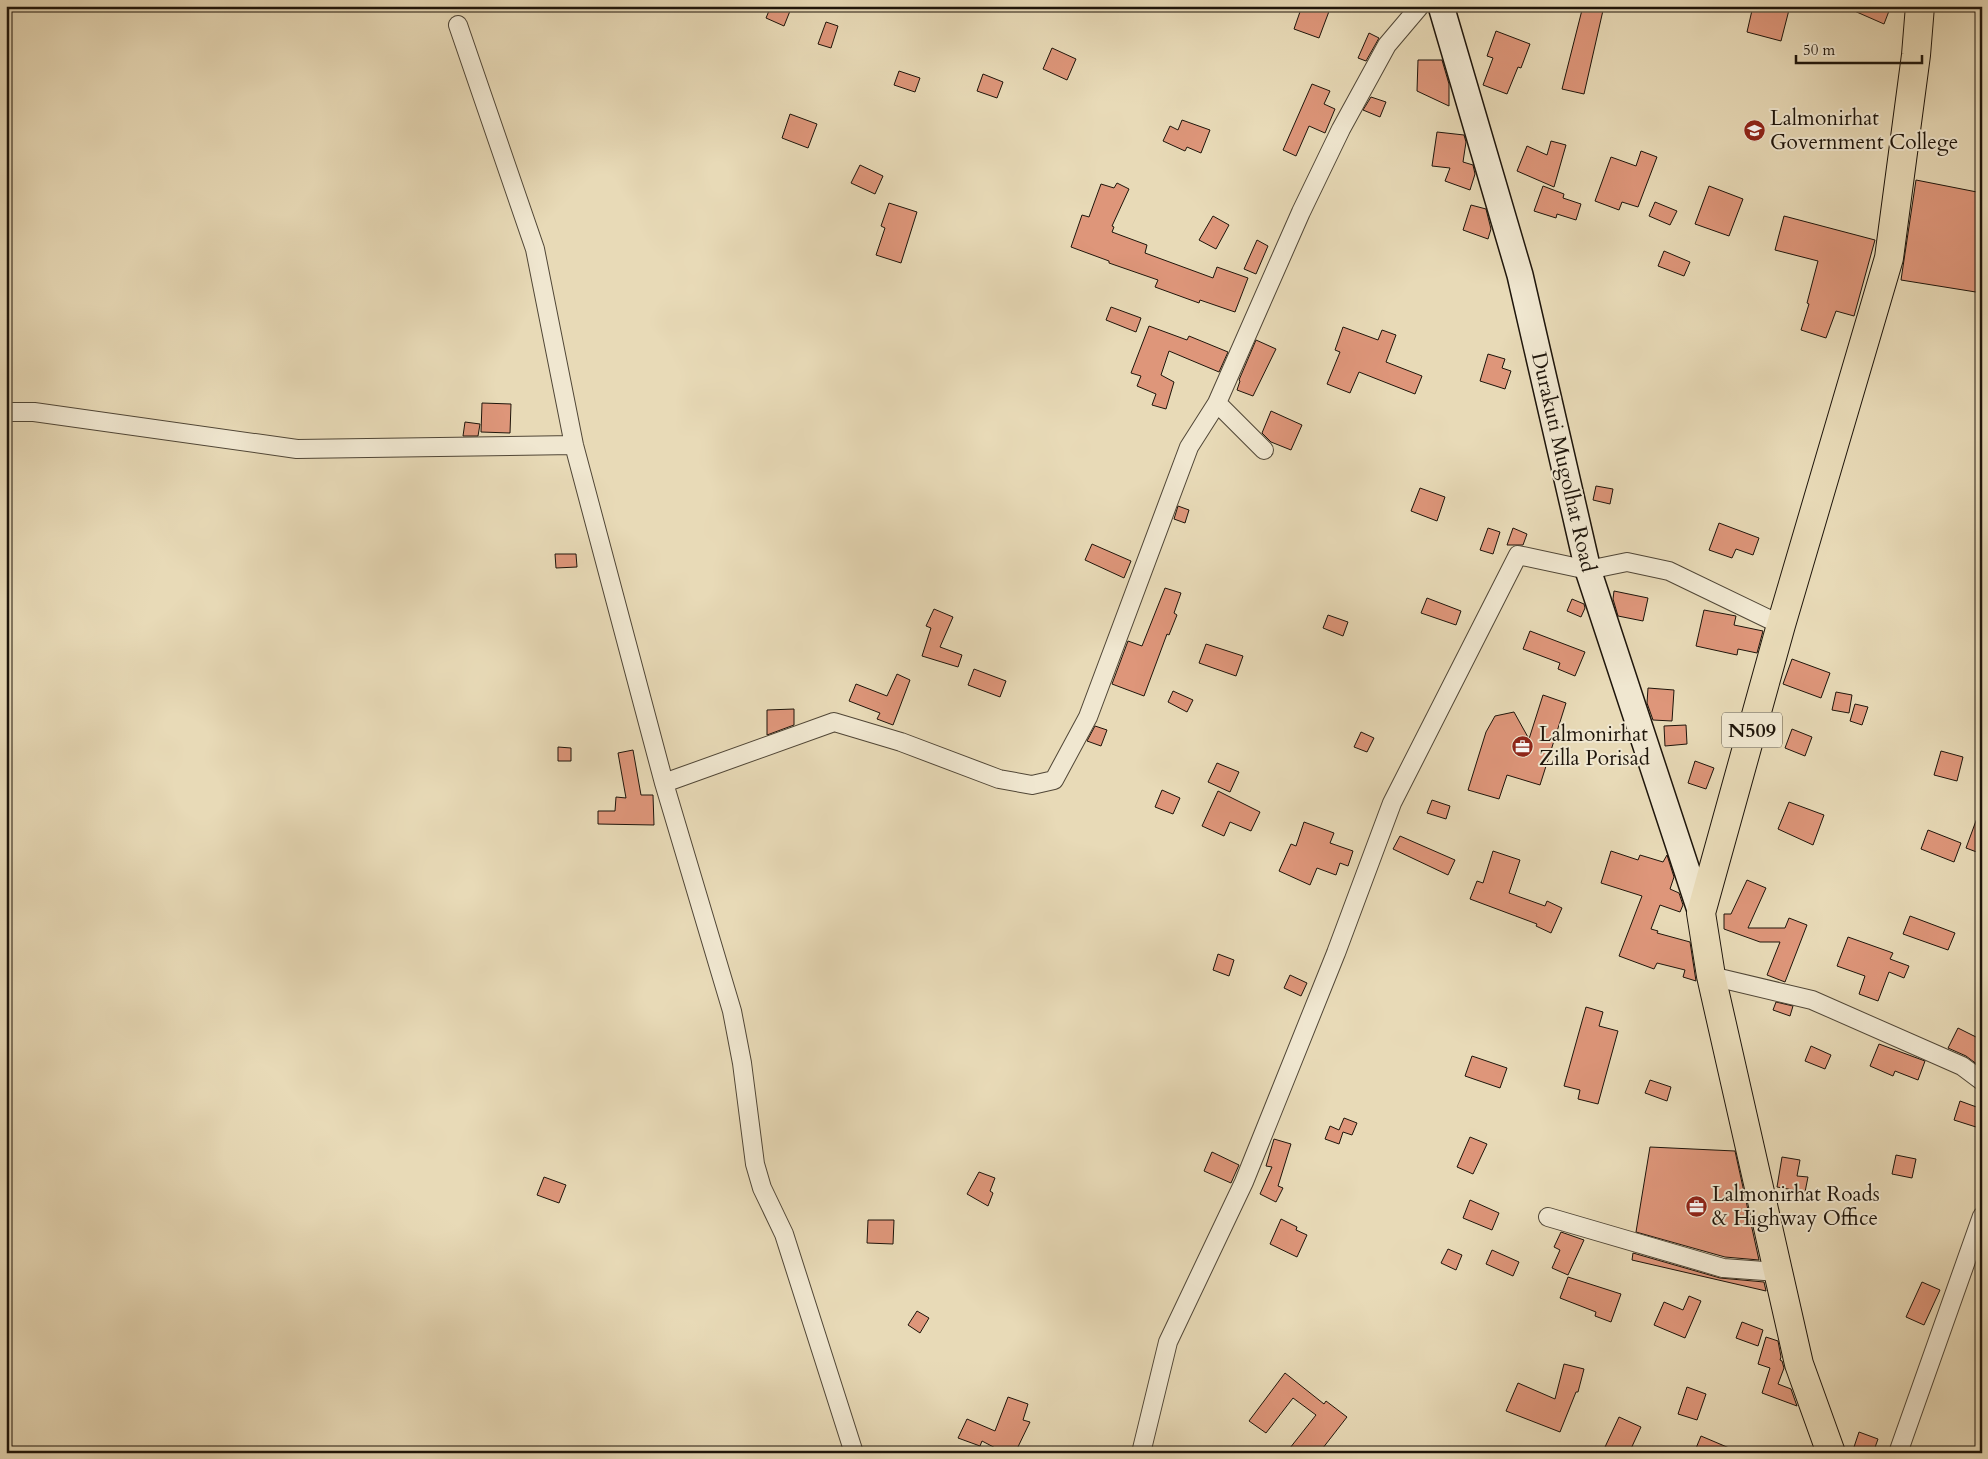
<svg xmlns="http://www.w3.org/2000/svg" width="1988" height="1459" viewBox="0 0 1988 1459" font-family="Cardo,serif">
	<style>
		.building { fill: #de967a; stroke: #1e150b }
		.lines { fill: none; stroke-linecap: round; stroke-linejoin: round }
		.minor-casing { stroke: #504636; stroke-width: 20 }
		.secondary-casing { stroke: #1e150b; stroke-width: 28 }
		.trunk-casing { stroke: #1e150b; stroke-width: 30 }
		.minor { stroke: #f0e7d0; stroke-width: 18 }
		.secondary { stroke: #f0e7d0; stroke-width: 25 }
		.trunk { stroke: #e8dab7; stroke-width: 28 }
		.labels { text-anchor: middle; stroke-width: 4; stroke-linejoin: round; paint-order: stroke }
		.shield { fill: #f0e7d0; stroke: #5d5446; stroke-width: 1 }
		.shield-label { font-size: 20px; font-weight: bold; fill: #1e150b }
		.poi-label { font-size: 21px; fill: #1e150b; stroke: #f0e7d0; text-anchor: start }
		.street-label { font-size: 21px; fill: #1e150b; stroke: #f0e7d0 }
	</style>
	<rect width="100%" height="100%" fill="#e8dab7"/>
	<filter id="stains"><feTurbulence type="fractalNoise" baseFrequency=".004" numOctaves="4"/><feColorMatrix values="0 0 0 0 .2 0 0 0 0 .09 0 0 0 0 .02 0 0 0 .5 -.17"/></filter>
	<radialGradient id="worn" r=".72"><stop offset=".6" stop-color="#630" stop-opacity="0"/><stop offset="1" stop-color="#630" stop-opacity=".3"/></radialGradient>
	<path class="building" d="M771 6H792L784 26 766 18Z
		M1302 6H1331L1319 38 1294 29Z
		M1583 6H1604L1584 94 1562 89Z
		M1753 6H1790L1781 41 1747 32Z
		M1843 6H1876L1889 11 1884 24Z
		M826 22 838 26 831 48 818 44Z
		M1496 31 1530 44 1521 68 1518 67 1507 94 1483 85 1493 58 1487 56Z
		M1369 33 1379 38 1366 61 1358 58Z
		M1052 48 1076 59 1067 80 1043 69Z
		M1418 60H1442L1449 84V106L1417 91Z
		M899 71 920 78 915 92 894 85Z
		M983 74 1003 82 997 98 977 91Z
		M1312 84 1330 91 1324 104 1335 109 1325 133 1309 126 1296 156 1283 150Z
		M1371 97 1386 102 1380 117 1363 110Z
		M790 114 817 124 808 148 782 138Z
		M1182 120 1210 130 1201 153 1187 147 1185 151 1163 141 1170 126 1178 130Z
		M1437 132 1464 135 1466 142 1463 162 1473 165 1475 174 1470 190 1445 181 1450 168 1432 166Z
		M1551 141 1566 145 1554 187 1517 171 1527 146 1547 155Z
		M1641 151 1657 157 1638 207 1622 202 1619 210 1595 201 1611 157 1636 166Z
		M860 165 883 176 875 194 851 183Z
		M1916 180 1982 193V293L1901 280Z
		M1117 183 1129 189 1112 226 1114 227 1112 232 1147 245 1145 253 1213 278 1217 267 1248 278 1235 312 1200 300 1199 303 1155 287 1158 280 1109 263V261L1071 247 1082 215 1089 217 1101 184 1114 188Z
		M1543 186 1564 194 1563 198 1581 204 1576 220 1557 214 1556 218 1534 211Z
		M1709 186 1743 199 1729 236 1695 224Z
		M1655 202 1677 211 1670 225 1649 216Z
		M889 203 917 212 901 263 876 255 885 228 881 226Z
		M1471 205 1486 209 1491 229 1488 239 1463 230Z
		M1213 216 1229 225 1216 249 1199 240Z
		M1784 216 1875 240 1854 316 1836 311 1826 338 1801 330 1809 304 1807 303 1818 261 1775 250Z
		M1257 240 1268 246 1256 274 1244 269Z
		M1664 251 1690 262 1684 276 1658 266Z
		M1111 307 1141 318 1136 332 1106 320Z
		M1149 326 1187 340 1189 336 1228 352 1219 372 1169 351 1161 375 1174 382 1166 409 1152 405 1156 394 1137 386 1141 376 1131 373Z
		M1343 327 1378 340 1382 330 1396 335 1386 362 1422 376 1415 394 1359 372 1350 393 1327 384 1340 352 1335 350Z
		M1256 340 1276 349 1253 396 1237 390 1240 381 1239 380Z
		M1488 354 1505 359 1502 368 1511 371 1505 389 1480 381Z
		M482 403 511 404 510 433 481 432Z
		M1271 411 1302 425 1291 450 1271 442 1262 433Z
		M465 422 480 424 478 436H463Z
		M1596 486 1613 489 1610 504 1593 500Z
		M1420 488 1445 497 1437 521 1411 511Z
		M1178 506 1189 510 1185 523 1174 519Z
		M1719 523 1759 538 1753 555 1736 549 1732 558 1709 550Z
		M1488 528 1500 532 1493 554 1480 550Z
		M1513 528 1527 534 1523 545H1507Z
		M1092 544 1131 561 1124 578 1085 560Z
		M555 554H576L577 567 556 568Z
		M1165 588 1181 593 1174 613 1177 615 1169 635 1167 634 1144 696 1112 684 1128 641 1142 646Z
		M1614 591 1648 598 1643 621 1618 616 1613 599Z
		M1427 598 1461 611 1456 625 1421 613Z
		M1572 599 1584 604 1585 608 1581 617 1567 611Z
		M934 609 953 617 940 647 962 655 958 667 922 656 931 628 926 626Z
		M1704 610 1736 616 1734 625 1763 631 1757 653 1738 649 1737 655 1696 646Z
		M1328 615 1348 622 1343 636 1323 628Z
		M1530 631 1585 652 1575 676 1558 669 1560 663 1523 649Z
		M1206 644 1243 656 1236 676 1199 663Z
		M1792 659 1830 673 1821 698 1783 684Z
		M974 669 1006 681 1000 697 968 685Z
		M897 674 910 680 893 725 877 719 880 713 849 701 856 684 887 696Z
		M1648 688 1674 690 1672 721 1653 720 1647 703Z
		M1173 691 1193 700 1187 712 1168 702Z
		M1836 692 1852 695 1849 713 1832 710Z
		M1543 695 1566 703 1540 785 1507 775 1499 799 1468 790 1486 732 1495 716 1514 712 1529 739Z
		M1855 704 1868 707 1862 725 1850 721Z
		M794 709V725L767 735V710Z
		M1686 725 1687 744 1665 746 1664 726Z
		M1095 726 1107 730 1101 746 1087 741Z
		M1792 729 1812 737 1805 756 1785 748Z
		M1361 732 1374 738 1367 752 1354 747Z
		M558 747 571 748V761H558Z
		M633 750 641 795H653L654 825 598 824V811H615L616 797 626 798 618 753Z
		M1941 751 1963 757 1957 781 1934 775Z
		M1695 761 1714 768 1706 789 1688 783Z
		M1217 763 1239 772 1230 792 1208 782Z
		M1162 790 1180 798 1173 814 1155 807Z
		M1218 791 1260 812 1251 831 1230 822 1224 836 1202 826Z
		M1432 800 1450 806 1446 819 1427 813Z
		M1789 802 1824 815 1813 845 1778 829Z
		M1980 810H1982V854L1966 848Z
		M1304 822 1334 833 1330 843 1353 851 1348 866 1340 863 1336 875 1317 868 1310 885 1279 871 1291 844 1296 846Z
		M1928 830 1961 843 1954 862 1921 849Z
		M1400 836 1455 860 1448 875 1393 849Z
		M1493 851 1520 860 1509 893 1545 906 1547 901 1562 908 1551 933 1536 926 1537 924 1470 899 1477 881 1483 883Z
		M1611 851 1638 860 1640 855 1663 862 1667 855 1674 877 1670 889 1679 893 1683 905 1680 912 1660 905 1651 929 1658 931 1657 933 1690 942 1696 981 1683 977 1685 970 1657 963 1654 969 1619 956 1642 896 1601 883Z
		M1747 880 1766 888 1748 928H1785L1789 918 1807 925 1785 982 1767 975 1780 942H1760L1724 929V914H1731Z
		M1910 916 1955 933 1948 950 1903 934Z
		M1848 937 1893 953 1890 959 1909 966 1904 978 1889 972 1878 1001 1859 994 1865 976 1837 966Z
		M1218 954 1234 960 1229 976 1213 970Z
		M1290 975 1307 983 1301 996 1284 988Z
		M1776 1002 1793 1006 1790 1016 1773 1010Z
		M1586 1007 1603 1012 1599 1026 1618 1031 1598 1104 1578 1099 1580 1090 1564 1086Z
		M1958 1028 1982 1040V1068L1966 1056 1948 1048Z
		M1879 1044 1925 1061 1918 1080 1895 1071 1893 1076 1870 1066Z
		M1811 1046 1831 1055 1825 1069 1805 1061Z
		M1472 1056 1507 1068 1500 1088 1465 1076Z
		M1650 1080 1671 1087 1667 1101 1645 1093Z
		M1960 1101 1982 1109 1976 1127 1954 1120Z
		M1344 1118 1357 1123 1352 1135 1343 1132 1339 1144 1325 1139 1330 1126 1339 1130Z
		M1470 1137 1487 1144 1473 1174 1457 1167Z
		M1274 1139 1291 1144 1278 1186 1283 1188 1276 1202 1260 1194 1272 1167 1266 1166Z
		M1650 1147 1735 1151 1759 1260 1725 1257 1636 1232Z
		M1212 1152 1239 1165 1231 1183 1204 1171Z
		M1896 1155 1916 1159 1912 1178 1892 1174Z
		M1782 1157 1800 1160 1797 1176 1808 1177 1805 1192 1777 1187Z
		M979 1172 995 1178 990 1191 993 1193 988 1206 967 1194Z
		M544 1177 566 1185 559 1203 537 1195Z
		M1470 1200 1499 1213 1492 1230 1463 1218Z
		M1281 1219 1297 1227 1296 1230 1307 1235 1297 1257 1270 1244Z
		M868 1220H894L893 1244 867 1243Z
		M1561 1232 1584 1240 1568 1275 1552 1268 1560 1250 1554 1247Z
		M1448 1249 1462 1255 1456 1270 1441 1263Z
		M1492 1250 1519 1262 1513 1276 1486 1264Z
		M1633 1253 1720 1278 1764 1282 1766 1291 1632 1260Z
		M1568 1277 1621 1294 1611 1322 1595 1316 1596 1312 1560 1298Z
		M1922 1282 1940 1290 1924 1325 1906 1317Z
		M1689 1296 1701 1301 1685 1338 1654 1325 1664 1302 1683 1310Z
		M917 1311 929 1318 920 1333 908 1325Z
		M1742 1322 1763 1330 1758 1346 1736 1338Z
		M1766 1337 1778 1341 1781 1357 1780 1360 1782 1361 1784 1368 1778 1384 1791 1389 1797 1406 1762 1393 1770 1368 1758 1364Z
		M1564 1364 1584 1369 1578 1392H1576L1560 1432 1506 1411 1518 1383 1555 1399Z
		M1285 1373 1324 1404 1326 1401 1347 1417 1319 1453H1286L1316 1415 1293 1398 1266 1433 1249 1421Z
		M1687 1387 1706 1394 1697 1420 1678 1414Z
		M1008 1397 1028 1404 1023 1420 1030 1422 1015 1453H1005L982 1441 980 1446 958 1438 967 1419 995 1431Z
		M1619 1417 1641 1427 1629 1453H1618L1605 1447Z
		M1859 1432 1878 1439 1873 1453H1852Z
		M1701 1436 1741 1453H1694Z"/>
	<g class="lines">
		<defs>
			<path id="minor" d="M458 25 535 249 574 445 664 783 732 1011 742 1063 755 1164 762 1188 784 1234 854 1453
				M1217 403 1264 450
				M6 412H34L297 449 574 445
				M664 783 834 722 901 742 999 779 1032 785 1054 780 1088 717 1189 447 1217 403 1301 212 1341 129 1387 45 1420 6
				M1711 976 1812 1000 1962 1066 1982 1081
				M1548 1217 1723 1268 1778 1272
				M1141 1453 1168 1342 1244 1182 1336 953 1392 803 1518 555 1588 570 1627 562 1669 571 1781 625
				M1898 1453 1982 1216"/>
			<path id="secondary" d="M1441 6 1520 275 1588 570 1701 913"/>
			<path id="trunk" d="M1831 1453 1799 1364 1711 976 1701 913 1781 625 1889 258 1916 55 1920 6"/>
		</defs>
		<use href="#minor" class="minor-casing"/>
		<use href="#secondary" class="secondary-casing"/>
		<use href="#trunk" class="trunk-casing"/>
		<use href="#minor" class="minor"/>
		<use href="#secondary" class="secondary"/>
		<use href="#trunk" class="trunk"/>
	</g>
	<defs>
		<symbol id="university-disc" viewBox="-11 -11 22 22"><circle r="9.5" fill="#8f2418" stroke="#f0e7d0"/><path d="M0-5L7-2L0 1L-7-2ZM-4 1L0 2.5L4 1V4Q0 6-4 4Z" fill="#fff"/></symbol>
		<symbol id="office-disc" viewBox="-11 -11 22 22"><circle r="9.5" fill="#8f2418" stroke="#f0e7d0"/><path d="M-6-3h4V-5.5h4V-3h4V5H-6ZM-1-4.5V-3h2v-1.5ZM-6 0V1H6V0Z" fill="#fff"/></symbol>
	</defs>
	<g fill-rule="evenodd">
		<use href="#university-disc" x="1742" y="118" width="25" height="25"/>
		<use href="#office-disc" x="1510" y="734" width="25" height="25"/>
		<use href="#office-disc" x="1684" y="1194" width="25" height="25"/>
	</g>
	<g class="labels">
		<rect class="shield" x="1722" y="712.5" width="60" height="35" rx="4"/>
		<g class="shield-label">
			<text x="1752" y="737">N509</text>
		</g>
		<g class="poi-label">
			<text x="1770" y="125">Lalmonirhat<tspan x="1770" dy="24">Government College</tspan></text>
			<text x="1539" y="741">Lalmonirhat<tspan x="1539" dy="24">Zilla Porisad</tspan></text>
			<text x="1712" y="1201">Lalmonirhat Roads<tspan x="1712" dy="24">&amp; Highway Office</tspan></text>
		</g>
		<g class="street-label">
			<text transform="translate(1564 462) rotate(77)" y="7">Durakuti Mugolhat Road</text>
		</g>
	</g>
	<rect width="1988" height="1459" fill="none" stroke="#e8dab7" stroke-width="25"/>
	<rect x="8" y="8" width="1973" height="1444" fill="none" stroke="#1e150b" stroke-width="2.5"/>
	<rect x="12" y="12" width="1963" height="1434" fill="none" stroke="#1e150b"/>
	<path d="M1796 55v8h126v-8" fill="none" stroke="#1e150b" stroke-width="2.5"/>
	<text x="1803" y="55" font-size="15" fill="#1e150b" stroke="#f0e7d0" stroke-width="4" paint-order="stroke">50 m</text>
	<rect width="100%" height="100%" filter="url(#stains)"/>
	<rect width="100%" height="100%" fill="url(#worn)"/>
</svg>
